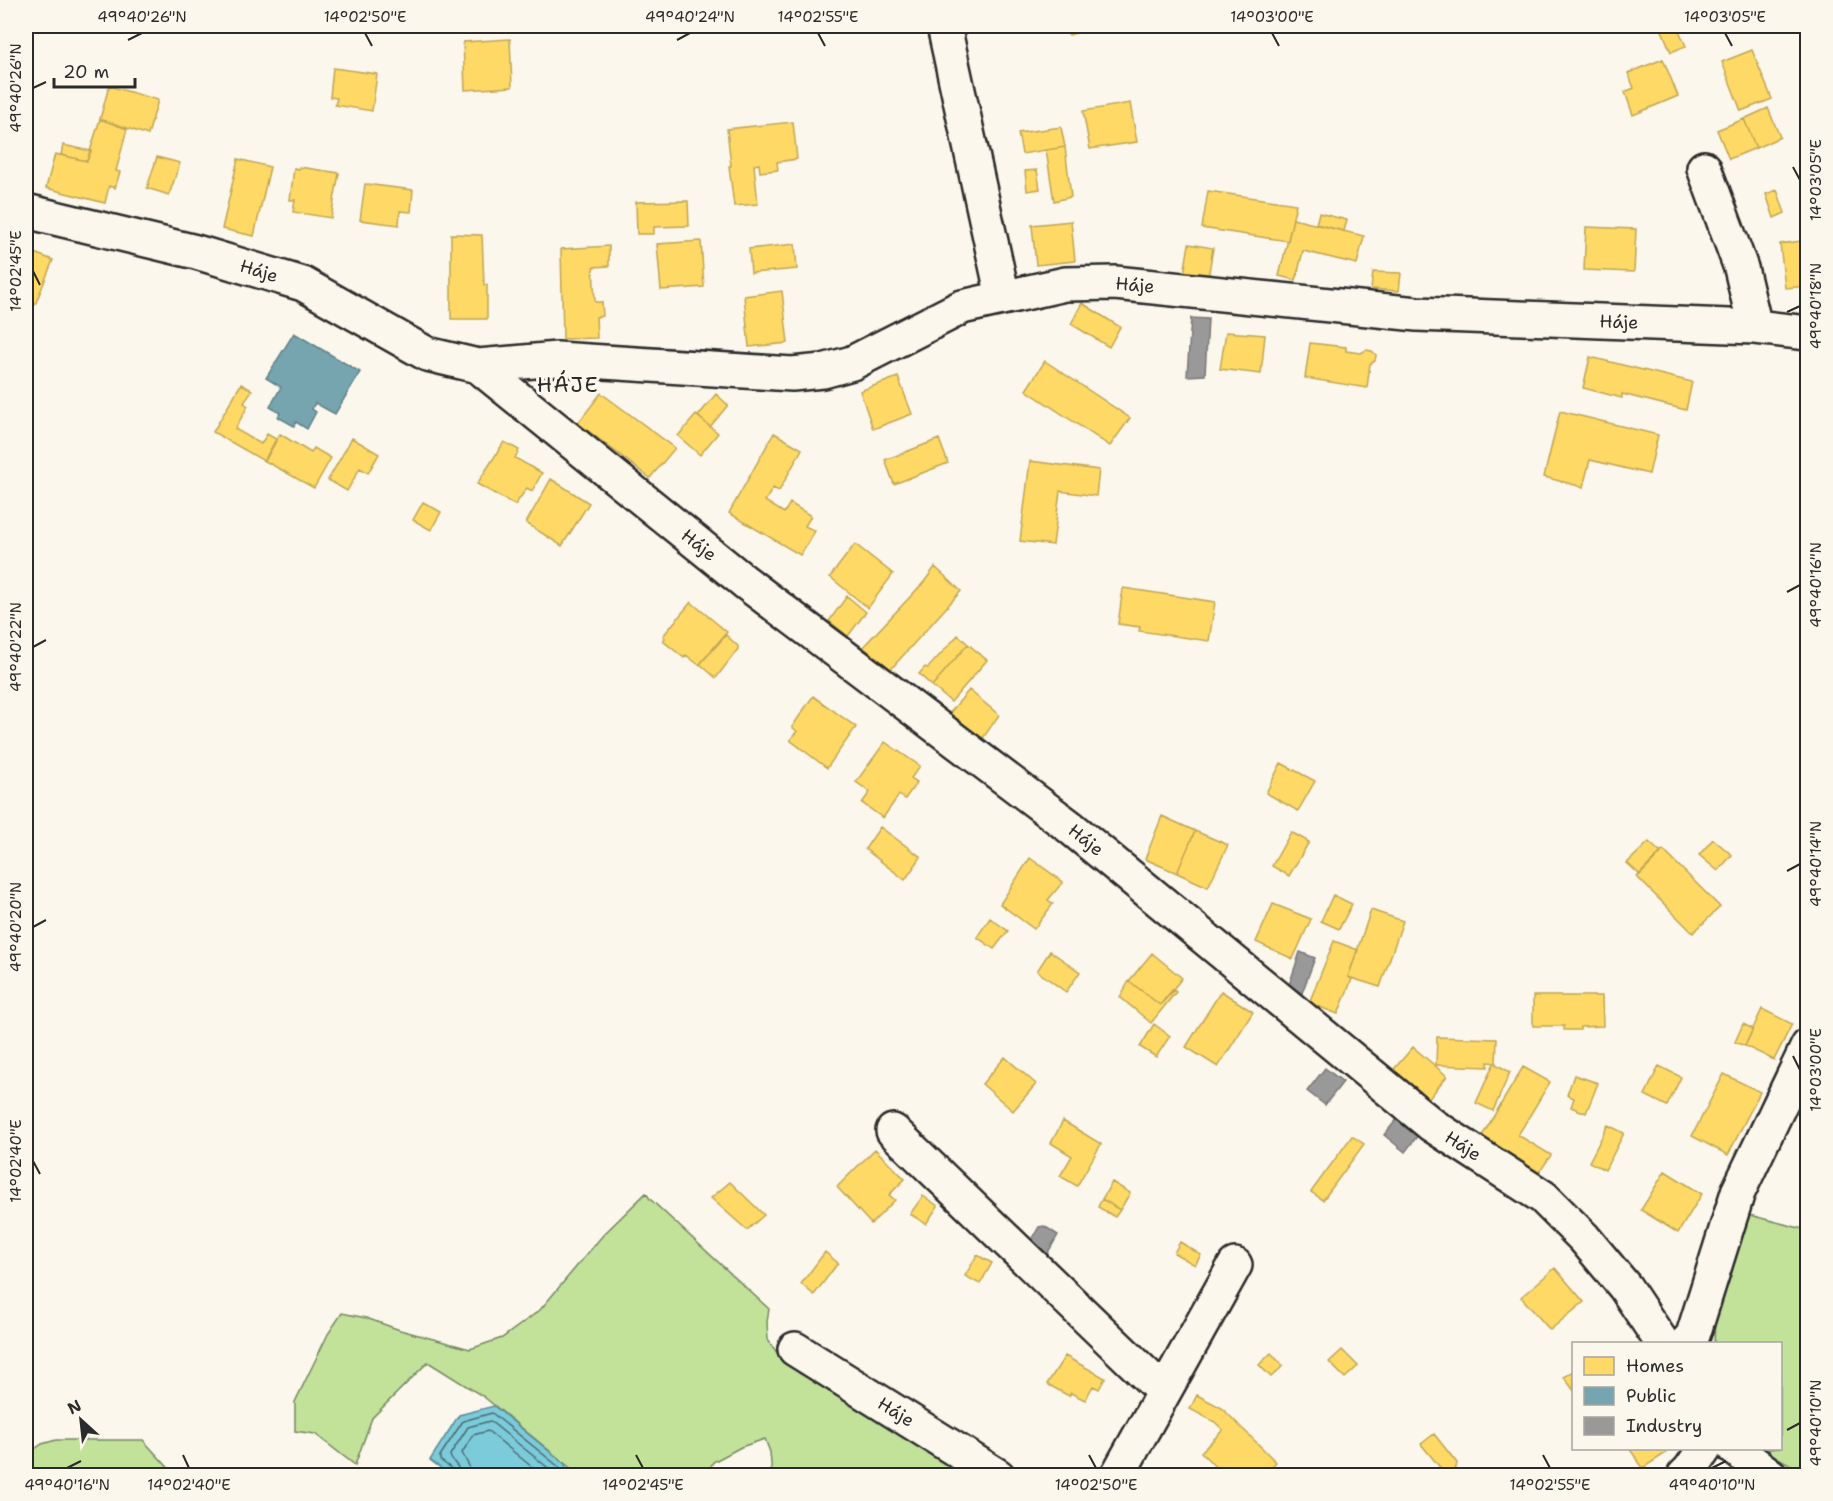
<svg xmlns="http://www.w3.org/2000/svg" width="1833" height="1501" viewBox="0 0 1833 1501" font-family="'Shantell Sans',sans-serif">
	<style>
		.green { fill: #c2e199; stroke: #768662; stroke-width: 1.5 }
		.water { fill: #7ccbda; stroke: #5c8b94; stroke-width: 1.5 }
		.homes { fill: #ffd966; stroke: #bfa554; stroke-width: 1.5 }
		.public { fill: #76a5af; stroke: #608087; stroke-width: 1.5 }
		.industry { fill: #999; stroke: #787878; stroke-width: 1.5 }
		.lines { fill: none; stroke-linecap: round; stroke-linejoin: round }
		.shore { stroke: #4b6b71; stroke-width: 1.5 }
		.minor-casing { stroke: #2b2b2b; stroke-width: 38 }
		.minor { stroke: #fbf7ec; stroke-width: 33 }
		.ticks { fill: none; stroke: #2b2b2b; stroke-width: 2 }
		.labels { text-anchor: middle; stroke-width: 6; stroke-linejoin: round; paint-order: stroke }
		.street-label { font-size: 18px; fill: #2b2b2b; stroke: #fbf7ec }
		.quarter-label { font-size: 21px; letter-spacing: 1.5px; fill: #2b2b2b; stroke: #fbf7ec }
		.neatline { fill: none; stroke: #2b2b2b; stroke-width: 2 }
		.ticks-label { font-size: 15px; text-anchor: middle; fill: #2b2b2b }
	</style>
	<rect width="100%" height="100%" fill="#fbf7ec"/>
	<filter id="ink" filterUnits="userSpaceOnUse"><feTurbulence type="fractalNoise" baseFrequency=".0167" numOctaves="2"/><feDisplacementMap in="SourceGraphic" scale="12" xChannelSelector="R" yChannelSelector="G"/><feConvolveMatrix kernelMatrix="1 2 1 2 8 2 1 2 1" color-interpolation-filters="sRGB"/></filter>
	<g filter="url(#ink)">
		<path class="green" d="M646 1193 650 1199 769 1309 767 1322 768 1340 780 1357 879 1407 986 1475H772L770 1452 765 1439 741 1447 713 1462 707 1475H579L484 1397 428 1362 372 1418 355 1465 315 1434 295 1431V1402L328 1334 342 1313 366 1318 400 1330 470 1349 502 1338 540 1310 603 1235Z
			M1734 1211 1807 1230V1474L1771 1454 1768 1449 1780 1448V1344H1714L1716 1292Z
			M56 1440H143L175 1475H26V1455L42 1444Z"/>
		<path class="water" d="M494 1406 565 1464 568 1475H450L430 1460 459 1415Z"/>
		<path class="homes" d="M1052 26H1084V31L1069 35 1063 29 1054 31Z
			M1666 26H1677L1686 46 1671 52 1661 28Z
			M510 39 512 87 465 90 463 42Z
			M1752 50 1772 99 1741 111 1722 62Z
			M1663 59 1678 96 1633 115 1625 92 1634 88 1628 73Z
			M333 68 377 74 372 111 335 105 337 98 330 97Z
			M109 86 158 100 148 135 100 119Z
			M1130 103 1137 142 1090 149 1083 111Z
			M1768 108 1780 137 1756 148 1744 119Z
			M100 119 127 129 116 171 120 172 115 188 109 186 105 203 46 188 55 154 87 161Z
			M1744 119 1756 148 1729 159 1717 130Z
			M793 122 797 159 777 162 778 170 760 172 759 164 754 165 758 204 734 206 729 166H731L727 129Z
			M1061 127 1065 147 1022 154 1018 133Z
			M63 145 91 151 87 161 61 155Z
			M1065 147 1071 197 1054 201 1046 150Z
			M157 157 180 163 169 195 147 188Z
			M238 159 270 167 254 236 222 229Z
			M299 167 339 173 331 218 293 212 295 200H290L294 168 299 169Z
			M1037 170 1040 189 1027 191 1025 171Z
			M365 184 413 190 411 212 400 211 399 225 360 220Z
			M1777 190 1785 213 1774 218 1766 194Z
			M1208 191 1296 204 1288 241 1202 228Z
			M688 201 689 226 654 227V234H637L636 202Z
			M1319 213 1347 220 1344 231 1316 224Z
			M1293 219 1364 236 1357 264 1303 251 1296 280 1279 276Z
			M1071 221 1075 261 1036 265 1032 225Z
			M1586 227 1636 229 1634 272 1584 270Z
			M451 234 482 235 484 285H487V319H451Z
			M1808 240V286L1785 288 1780 244Z
			M701 241 704 287 661 290 657 244Z
			M795 244 797 269 751 273 749 249Z
			M1189 244 1213 248 1208 278 1184 274Z
			M609 246V266L593 267 595 302H602L603 316 596 317 597 338 563 339 561 249Z
			M26 250 53 260 35 305 26 301Z
			M1373 272 1401 273 1399 291 1371 289Z
			M782 291 788 343 749 347 744 296Z
			M1082 303 1120 327 1109 347 1071 324Z
			M1226 332 1265 335 1261 374 1220 369Z
			M1310 343 1346 347V351L1361 353 1366 350 1372 351 1376 355 1375 361 1370 364 1367 388 1305 378Z
			M1590 357 1692 382 1686 410 1622 394V398L1583 388Z
			M1045 361 1130 418 1110 446 1026 390Z
			M898 377 912 414 873 429 860 391Z
			M241 384 252 390 244 403 248 406 235 429 261 444 267 434 276 439 264 461 213 432Z
			M601 393 675 448 650 478 578 423Z
			M716 394 728 405 710 427 698 416Z
			M1560 411 1658 435 1649 474 1590 460 1583 487 1544 477Z
			M696 415 718 433 700 455 678 436Z
			M774 433 802 449 779 491 773 488 765 501 784 513 790 503 811 516 805 526 815 531 800 555 729 513Z
			M280 434 311 453 314 448 331 458 314 488 265 461Z
			M352 438 379 454 368 473 360 468 347 491 328 480Z
			M939 439 948 463 894 484 885 460Z
			M504 442 519 450 515 458 542 473 532 491 527 488 515 505 477 484Z
			M1030 461 1099 470 1096 496 1060 491 1053 545 1020 541Z
			M551 479 589 503 562 546 526 523Z
			M423 502 441 512 431 530 413 520Z
			M855 544 893 574 868 608 830 577Z
			M935 567 961 591 891 669 863 647 924 582Z
			M1123 588 1215 602 1209 641 1139 631 1140 627 1118 624Z
			M847 596 866 612 848 636 829 621Z
			M691 602 727 632 699 665 686 655 684 658 663 641 665 638 663 636Z
			M726 635 738 646V649L716 678 700 664Z
			M958 635 968 644 932 686 919 674 925 667 928 668Z
			M968 644 987 660 951 702 932 686Z
			M969 690 999 715 981 741 948 715Z
			M813 696 856 727 827 768 790 740 797 731 792 727Z
			M885 742 920 766 911 778 917 782 905 799 899 795 883 818 862 803 870 792 856 782Z
			M1281 763 1315 781 1298 811 1266 793Z
			M1162 816 1195 831 1177 873 1145 859Z
			M880 827 921 857 905 880 865 849Z
			M1195 831 1228 845 1208 887 1177 873Z
			M1291 832 1309 842 1289 876 1272 866Z
			M1713 839 1732 855 1718 871 1699 855Z
			M1649 842 1661 853 1640 875 1627 863Z
			M1663 850 1720 907 1693 933 1637 877Z
			M1030 858 1063 882 1048 900 1053 904 1034 929 1000 904Z
			M1333 895 1352 904 1339 929 1321 921Z
			M1273 904 1311 919 1293 959 1256 942Z
			M1371 910 1403 921 1380 987 1348 977Z
			M990 918 1008 931 994 949 977 937Z
			M1334 941 1358 950 1348 977 1352 979 1338 1014 1309 1003Z
			M1050 951 1080 972 1066 992 1037 971Z
			M1152 953 1182 978 1160 1005 1129 981Z
			M1129 981 1160 1005 1174 990 1176 992 1151 1023 1120 997Z
			M1221 991 1253 1012 1218 1067 1186 1047Z
			M1533 996H1602L1603 1026 1580 1027V1030H1564V1026H1533Z
			M1762 1009 1792 1024 1774 1060 1745 1046Z
			M1154 1024 1170 1036 1156 1057 1140 1047Z
			M1743 1024 1753 1029 1745 1046 1735 1042Z
			M1437 1037 1497 1039 1496 1063 1488 1062V1067L1436 1065Z
			M1413 1047 1447 1076 1423 1106 1388 1076Z
			M1005 1057 1036 1084 1013 1111 982 1084Z
			M1494 1063 1510 1072 1493 1111 1476 1103Z
			M1659 1066 1681 1077 1667 1106 1645 1095Z
			M1523 1067 1550 1082 1518 1135 1551 1155 1535 1179 1476 1146Z
			M1724 1074 1760 1092 1728 1155 1692 1136Z
			M1574 1075 1598 1083 1586 1113 1571 1107 1574 1098 1567 1095Z
			M1063 1121 1101 1144 1077 1186 1060 1176 1072 1156 1051 1143Z
			M1608 1125 1624 1133 1605 1170 1589 1162Z
			M1352 1136 1364 1144 1323 1200 1311 1192Z
			M875 1149 905 1179 889 1195 895 1200 871 1224 837 1187Z
			M1665 1171 1702 1194 1678 1233 1641 1210Z
			M730 1182 764 1215 747 1230 711 1198Z
			M1112 1182 1130 1193 1120 1210 1102 1199Z
			M923 1196 938 1206 926 1224 910 1214Z
			M1102 1199 1120 1210 1115 1217 1098 1207Z
			M1180 1242 1201 1255 1195 1265 1174 1253Z
			M825 1252 838 1263 814 1295 801 1284Z
			M977 1255 992 1263 980 1284 965 1276Z
			M1555 1268 1584 1302 1550 1330 1521 1297Z
			M1342 1350 1358 1366 1345 1378 1329 1362Z
			M1271 1353 1283 1366 1271 1377 1259 1365Z
			M1065 1356 1105 1378 1099 1389 1093 1386 1085 1400 1071 1393 1069 1396 1047 1384Z
			M1574 1371V1391L1564 1377Z
			M1197 1395 1222 1408 1276 1462 1263 1476H1224L1201 1452 1223 1430 1215 1422 1190 1409Z
			M1434 1434 1457 1463 1456 1468 1447 1476 1421 1444Z
			M1629 1448H1663L1666 1453 1643 1468Z"/>
		<path class="public" d="M294 333 360 372 335 414 315 403 312 409 316 412 307 429 296 422 294 426 278 417 280 413 270 407 281 387 266 378Z"/>
		<path class="industry" d="M1191 318 1208 319 1205 375 1187 376Z
			M1300 952 1315 958 1302 993 1288 988Z
			M1325 1068 1343 1082 1325 1105 1307 1091Z
			M1398 1118 1419 1134 1405 1152 1384 1135Z
			M1044 1226 1058 1235 1043 1261 1028 1246 1039 1227Z"/>
		<g class="lines">
			<path class="shore" d="M453 1476 452 1469 440 1460V1456L463 1421 492 1413 559 1467 562 1476
				M461 1476C461 1465 451 1463 450 1455L468 1427 490 1421 552 1471 554 1476
				M470 1476 469 1466 462 1453 473 1435 488 1431 543 1476"/>
			<defs>
				<path id="minor" d="M944 26 1003 297
					M1704 168 1741 268 1755 327
					M26 211 196 252 303 284 427 354 478 366 557 359 792 374 823 371 852 363 962 307 1065 284 1115 283 1417 314 1755 327 1808 333
					M478 366 745 582 1070 827 1432 1125 1543 1197 1584 1238 1625 1287 1663 1344
					M893 1131 1164 1392
					M1686 1344 1693 1335 1738 1192 1808 1046
					M795 1349 998 1476
					M1734 1448 1771 1476
					M1117 1476 1235 1265
					M1684 1476 1690 1470 1705 1448"/>
			</defs>
			<use href="#minor" class="minor-casing"/>
			<use href="#minor" class="minor"/>
		</g>
	</g>
	<path class="ticks" d="M365 33 372 46M818 33 825 46M1272 33 1279 46M1725 33 1732 46M128 40 142 33M677 40 690 33M33 88 46 82M1793 167 1800 180M33 271 40 285M1787 312 1800 306M1787 592 1800 585M33 647 46 640M1787 871 1800 864M33 927 46 920M1793 1056 1800 1070M33 1161 40 1174M1787 1430 1800 1423M183 1455 189 1468M636 1455 643 1468M1089 1455 1096 1468M1543 1455 1550 1468M67 1468 81 1461M1712 1468 1726 1461"/>
	<g class="labels">
		<g class="street-label">
			<text transform="translate(259 271) rotate(17)" y="6">Háje</text>
			<text transform="translate(1135 285) rotate(5)" y="6">Háje</text>
			<text transform="translate(1619 322) rotate(2)" y="6">Háje</text>
			<text transform="translate(699 545) rotate(39)" y="6">Háje</text>
			<text transform="translate(1086 840) rotate(39)" y="6">Háje</text>
			<text transform="translate(1463 1146) rotate(33)" y="6">Háje</text>
			<text transform="translate(896 1412) rotate(32)" y="6">Háje</text>
		</g>
		<g class="quarter-label">
			<text x="568" y="392">HÁJE</text>
		</g>
	</g>
	<rect width="1833" height="1501" fill="none" stroke="#fbf7ec" stroke-width="66"/>
	<rect x="1572" y="1342" width="210" height="108" fill="#fbf7ec" stroke="#a8a59f" stroke-width="1.5"/>
	<rect x="1584" y="1357" width="30" height="18" fill="#ffd966" stroke="#a8a59f" stroke-width="1.5"/>
	<text x="1626" y="1372" font-size="18" fill="#2b2b2b">Homes</text>
	<rect x="1584" y="1387" width="30" height="18" fill="#76a5af" stroke="#a8a59f" stroke-width="1.5"/>
	<text x="1626" y="1402" font-size="18" fill="#2b2b2b">Public</text>
	<rect x="1584" y="1417" width="30" height="18" fill="#999999" stroke="#a8a59f" stroke-width="1.5"/>
	<text x="1626" y="1432" font-size="18" fill="#2b2b2b">Industry</text>
	<g transform="translate(81 1420) rotate(333)" stroke="#fbf7ec" stroke-width="4.5" paint-order="stroke">
	<path d="M0-4.5L10 22L0 15L-10 22Z" fill="#2b2b2b"/>
	<text y="-9" font-size="16" font-weight="bold" text-anchor="middle" fill="#2b2b2b">N</text>
	</g>
	<path d="M54 78v9h81v-9" fill="none" stroke="#2b2b2b" stroke-width="3"/>
	<text x="63" y="78" font-size="18" fill="#2b2b2b" stroke="#fbf7ec" stroke-width="4.5" paint-order="stroke">20 m</text>
	<rect x="33" y="33" width="1767" height="1435" class="neatline"/>
	<g class="ticks-label">
		<text x="142" y="22">49°40'26"N</text>
		<text x="365" y="22">14°02'50"E</text>
		<text x="690" y="22">49°40'24"N</text>
		<text x="818" y="22">14°02'55"E</text>
		<text x="1272" y="22">14°03'00"E</text>
		<text x="1725" y="22">14°03'05"E</text>
		<text transform="translate(16 88) rotate(-90)" y="5">49°40'26"N</text>
		<text transform="translate(1816 180) rotate(-90)" y="5">14°03'05"E</text>
		<text transform="translate(16 271) rotate(-90)" y="5">14°02'45"E</text>
		<text transform="translate(1816 306) rotate(-90)" y="5">49°40'18"N</text>
		<text transform="translate(1816 585) rotate(-90)" y="5">49°40'16"N</text>
		<text transform="translate(16 647) rotate(-90)" y="5">49°40'22"N</text>
		<text transform="translate(1816 864) rotate(-90)" y="5">49°40'14"N</text>
		<text transform="translate(16 927) rotate(-90)" y="5">49°40'20"N</text>
		<text transform="translate(1816 1070) rotate(-90)" y="5">14°03'00"E</text>
		<text transform="translate(16 1161) rotate(-90)" y="5">14°02'40"E</text>
		<text transform="translate(1816 1423) rotate(-90)" y="5">49°40'10"N</text>
		<text x="67" y="1490">49°40'16"N</text>
		<text x="189" y="1490">14°02'40"E</text>
		<text x="643" y="1490">14°02'45"E</text>
		<text x="1096" y="1490">14°02'50"E</text>
		<text x="1550" y="1490">14°02'55"E</text>
		<text x="1712" y="1490">49°40'10"N</text>
	</g>
</svg>
